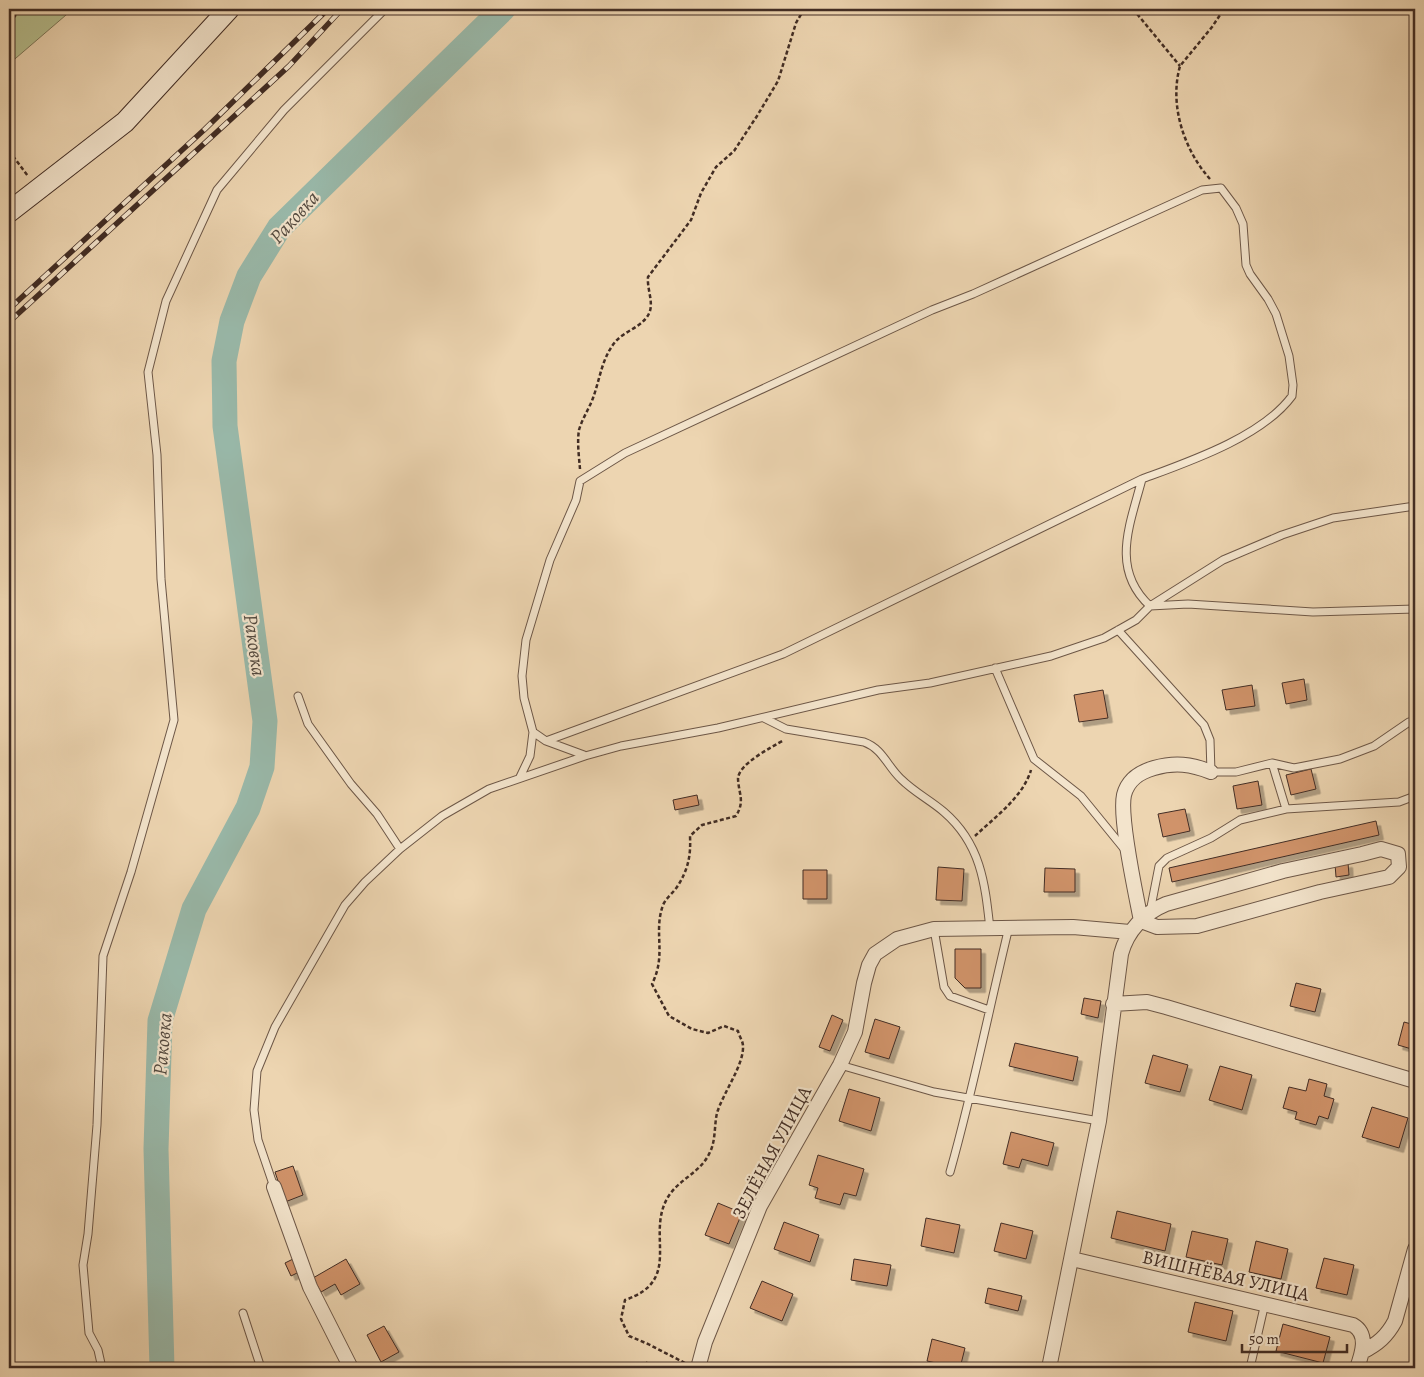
<svg xmlns="http://www.w3.org/2000/svg" width="1424" height="1377" viewBox="0 0 1424 1377" font-family="Alegreya,serif">
	<style>
		.green { fill: #b6be8d; stroke: #7c7658 }
		.lines { fill: none; stroke-linecap: round; stroke-linejoin: round }
		.river { stroke: #99b9aa; stroke-width: 25 }
		.building { fill: #d0936a; stroke: #422d24; filter: url(#shadow) }
		.service-casing { stroke: #6d5747; stroke-width: 9 }
		.minor-casing { stroke: #6d5747; stroke-width: 16 }
		.secondary-casing { stroke: #422d24; stroke-width: 22 }
		.path { stroke: #422d24; stroke-width: 2.5; stroke-dasharray: 4 2.5; stroke-linecap: butt }
		.service { stroke: #f3e4cc; stroke-width: 7 }
		.minor { stroke: #f3e4cc; stroke-width: 14 }
		.secondary { stroke: #f3e4cc; stroke-width: 20 }
		.rail-casing { stroke: #422d24; stroke-width: 5.5 }
		.rail { stroke: #f3e4cc; stroke-width: 4; stroke-dasharray: 11; stroke-linecap: butt }
		.labels { text-anchor: middle; stroke-width: 4.5; stroke-linejoin: round; paint-order: stroke }
		.street-label { font-size: 19px; fill: #422d24; stroke: #f3e4cc }
		.water-label { font-size: 20px; font-style: italic; fill: #53493f; stroke: #f3e4cc }
	</style>
	<defs>
		<filter id="shadow"><feDropShadow dx="4.5" dy="4.5" stdDeviation="0" flood-color="#0004"/></filter>
	</defs>
	<rect width="100%" height="100%" fill="#edd5b1"/>
	<filter id="stains"><feTurbulence type="fractalNoise" baseFrequency=".004" numOctaves="4"/><feColorMatrix values="0 0 0 0 .2 0 0 0 0 .09 0 0 0 0 .02 0 0 0 .5 -.17"/></filter>
	<radialGradient id="worn" r=".72"><stop offset=".6" stop-color="#630" stop-opacity="0"/><stop offset="1" stop-color="#630" stop-opacity=".3"/></radialGradient>
	<path class="green" d="M9 9H73L9 64Z"/>
	<g class="lines">
		<path class="river" d="M162 1368 156 1149 160 1021 194 909 248 808 262 767 265 721 225 426 224 361 232 321 249 276 279 228 503 9"/>
	</g>
	<path class="building" d="M1304 679 1307 700 1286 704 1282 683Z
		M1252 685 1255 706 1226 710 1222 690Z
		M1103 690 1108 718 1079 722 1074 695Z
		M1311 769 1316 789 1291 795 1286 775Z
		M1258 781 1262 805 1237 809 1233 786Z
		M697 795 699 805 675 810 673 800Z
		M1185 809 1190 831 1163 837 1158 814Z
		M1376 821 1379 835 1172 882 1169 868Z
		M1348 863 1349 875 1336 877 1335 864Z
		M938 867 964 869 962 901 936 900Z
		M1045 868 1075 869V892H1044Z
		M803 870H827V899H803Z
		M955 949H981V988H965L955 978Z
		M1296 983 1321 989 1315 1012 1290 1006Z
		M1084 998 1101 1001 1098 1018 1081 1014Z
		M832 1015 843 1020 830 1051 819 1047Z
		M875 1019 900 1027 889 1059 865 1052Z
		M1404 1022 1415 1025V1050L1398 1045Z
		M1015 1043 1078 1057 1073 1081 1009 1066Z
		M1153 1055 1188 1065 1180 1092 1145 1083Z
		M1220 1066 1252 1075 1242 1110 1209 1100Z
		M1309 1079 1327 1084 1324 1096 1334 1099 1328 1119 1319 1116 1316 1125 1295 1119 1297 1112 1283 1108 1289 1087 1306 1091Z
		M849 1089 880 1098 871 1131 839 1121Z
		M1372 1107 1408 1118 1399 1148 1362 1137Z
		M1011 1132 1054 1143 1048 1166 1022 1159 1019 1168 1003 1164Z
		M818 1155 864 1169 856 1196 844 1193 840 1205 815 1198 818 1188 809 1185Z
		M293 1166 303 1195 285 1202 275 1172Z
		M718 1203 742 1213 729 1244 705 1235Z
		M1117 1211 1171 1224 1165 1251 1111 1238Z
		M926 1218 960 1225 954 1253 921 1246Z
		M784 1222 819 1235 810 1262 774 1249Z
		M1001 1223 1033 1231 1026 1259 994 1251Z
		M1192 1231 1228 1239 1222 1265 1186 1257Z
		M1256 1241 1288 1249 1281 1279 1249 1272Z
		M1324 1258 1354 1265 1347 1295 1316 1288Z
		M293 1259 299 1272 291 1276 285 1263Z
		M346 1259 360 1284 341 1295 335 1284 321 1292 313 1278Z
		M854 1259 891 1265 887 1286 851 1280Z
		M762 1281 793 1294 782 1321 750 1308Z
		M988 1288 1022 1296 1018 1311 985 1303Z
		M1195 1302 1233 1311 1226 1341 1188 1332Z
		M1283 1324 1330 1337 1323 1363 1276 1351Z
		M384 1326 399 1352 381 1362 367 1335Z
		M932 1339 965 1348 960 1368H935L936 1363 927 1361Z
		M646 1362 669 1368H645Z"/>
	<g class="lines">
		<defs>
			<path id="service" d="M1142 479C1130 525 1110 569 1150 606L1188 604 1313 612 1415 609
				M1118 630 1204 725 1210 740 1211 772H1236L1272 763 1294 768 1340 759 1374 746 1409 722
				M995 668 1034 759 1081 796 1125 850
				M298 696 308 724 351 784 377 814 400 849
				M764 718 786 729 864 742C883 749 887 766 901 779 914 792 930 800 944 812 981 844 985 883 990 929
				M533 732 546 741 584 755
				M1272 763 1286 809
				M520 777 530 756 533 732 524 698 522 676 526 640 550 560 576 500 580 481 625 453 932 310 973 294 1202 190 1221 188 1236 208 1243 224 1246 265 1250 274 1268 299 1276 314 1289 356 1293 385 1292 396C1262 437 1188 462 1142 479L783 654 546 741
				M1150 912 1159 866 1167 858 1211 838 1240 820 1286 809 1399 802 1415 796
				M934 929 944 987 950 996 989 1010
				M840 1065 934 1092 1099 1121
				M950 1172C973 1091 989 1009 1009 927
				M274 1187 258 1140 254 1110 257 1071 275 1027 345 905 365 882 400 849 442 816 489 789 585 756 621 746 718 728 878 690 930 683 1051 656 1104 638 1136 620 1150 606 1223 560 1282 535 1333 518 1415 506
				M243 1313 261 1368
				M102 1368 98 1350 89 1333 83 1265 88 1234 97 1125 103 956 131 872 174 720 161 579 157 455 148 372 166 301 217 190 284 110 385 9
				M1250 1368 1265 1303"/>
			<path id="minor" d="M1113 1004 1147 1002 1166 1007 1415 1081
				M274 1187 310 1287 351 1368
				M1072 1259 1353 1325C1369 1334 1362 1354 1357 1368
				M1362 1352C1378 1344 1387 1336 1395 1321L1415 1249
				M698 1368 705 1342 760 1206 840 1065 855 1032 864 983 869 965 875 954 897 939 934 929 1073 927 1130 932
				M1049 1368 1099 1121 1121 954C1127 931 1144 913 1166 904L1283 871 1362 854 1381 849 1398 854 1399 867 1389 877 1320 892 1197 926 1157 927 1141 921C1136 894 1119 818 1124 795 1128 779 1140 772 1154 768 1175 762 1191 764 1211 772"/>
			<path id="secondary" d="M9 212 125 122 229 9"/>
		</defs>
		<use href="#service" class="service-casing"/>
		<use href="#minor" class="minor-casing"/>
		<use href="#secondary" class="secondary-casing"/>
		<path class="path" d="M1133 9 1180 66
			M9 23 21 9
			M9 151 28 176
			M1210 179C1184 150 1169 105 1180 66L1212 27 1224 9
			M580 469C579 457 577 442 579 430 582 419 589 409 593 398 600 379 602 357 616 341 626 330 645 326 650 311 653 300 647 289 648 277L691 220 701 193 716 167 734 151 757 116 778 81 796 23 804 9
			M975 836C995 817 1023 797 1031 770
			M685 1363 648 1344 629 1336 621 1319 625 1300C684 1280 645 1235 668 1197 679 1179 700 1173 709 1154 716 1142 714 1126 717 1113 723 1093 744 1065 743 1046 743 1041 739 1036 738 1031L724 1026 708 1033 692 1029 669 1016 652 984C667 954 653 933 663 905 666 898 673 893 677 887 688 870 691 856 690 836L702 825 736 816C745 801 739 795 738 779 738 764 772 747 784 740"/>
		<use href="#service" class="service"/>
		<use href="#minor" class="minor"/>
		<use href="#secondary" class="secondary"/>
		<defs>
			<path id="rail" d="M9 309 205 129 328 9
				M9 322 289 66 342 9"/>
		</defs>
		<use href="#rail" class="rail-casing"/>
		<use href="#rail" class="rail"/>
	</g>
	<g class="labels">
		<g class="street-label">
			<text transform="translate(771 1152) rotate(-62)" y="7">ЗЕЛЁНАЯ УЛИЦА</text>
			<text transform="translate(1226 1275) rotate(13)" y="7">ВИШНЁВАЯ УЛИЦА</text>
		</g>
		<g class="water-label">
			<text transform="translate(294 217) rotate(-48)" y="7">Раковка</text>
			<text transform="translate(255 645) rotate(82)" y="7">Раковка</text>
			<text transform="translate(162 1044) rotate(-85)" y="7">Раковка</text>
		</g>
	</g>
	<rect width="1424" height="1377" fill="none" stroke="#edd5b1" stroke-width="30"/>
	<rect x="10" y="10" width="1404" height="1357" fill="none" stroke="#422d24" stroke-width="2.5"/>
	<rect x="15" y="15" width="1394" height="1347" fill="none" stroke="#422d24"/>
	<path d="M1242 1344v8h105v-8" fill="none" stroke="#422d24" stroke-width="2.5"/>
	<text x="1249" y="1344" font-size="15" fill="#422d24" stroke="#f3e4cc" stroke-width="4" paint-order="stroke">50 m</text>
	<rect width="100%" height="100%" filter="url(#stains)"/>
	<rect width="100%" height="100%" fill="url(#worn)"/>
</svg>
